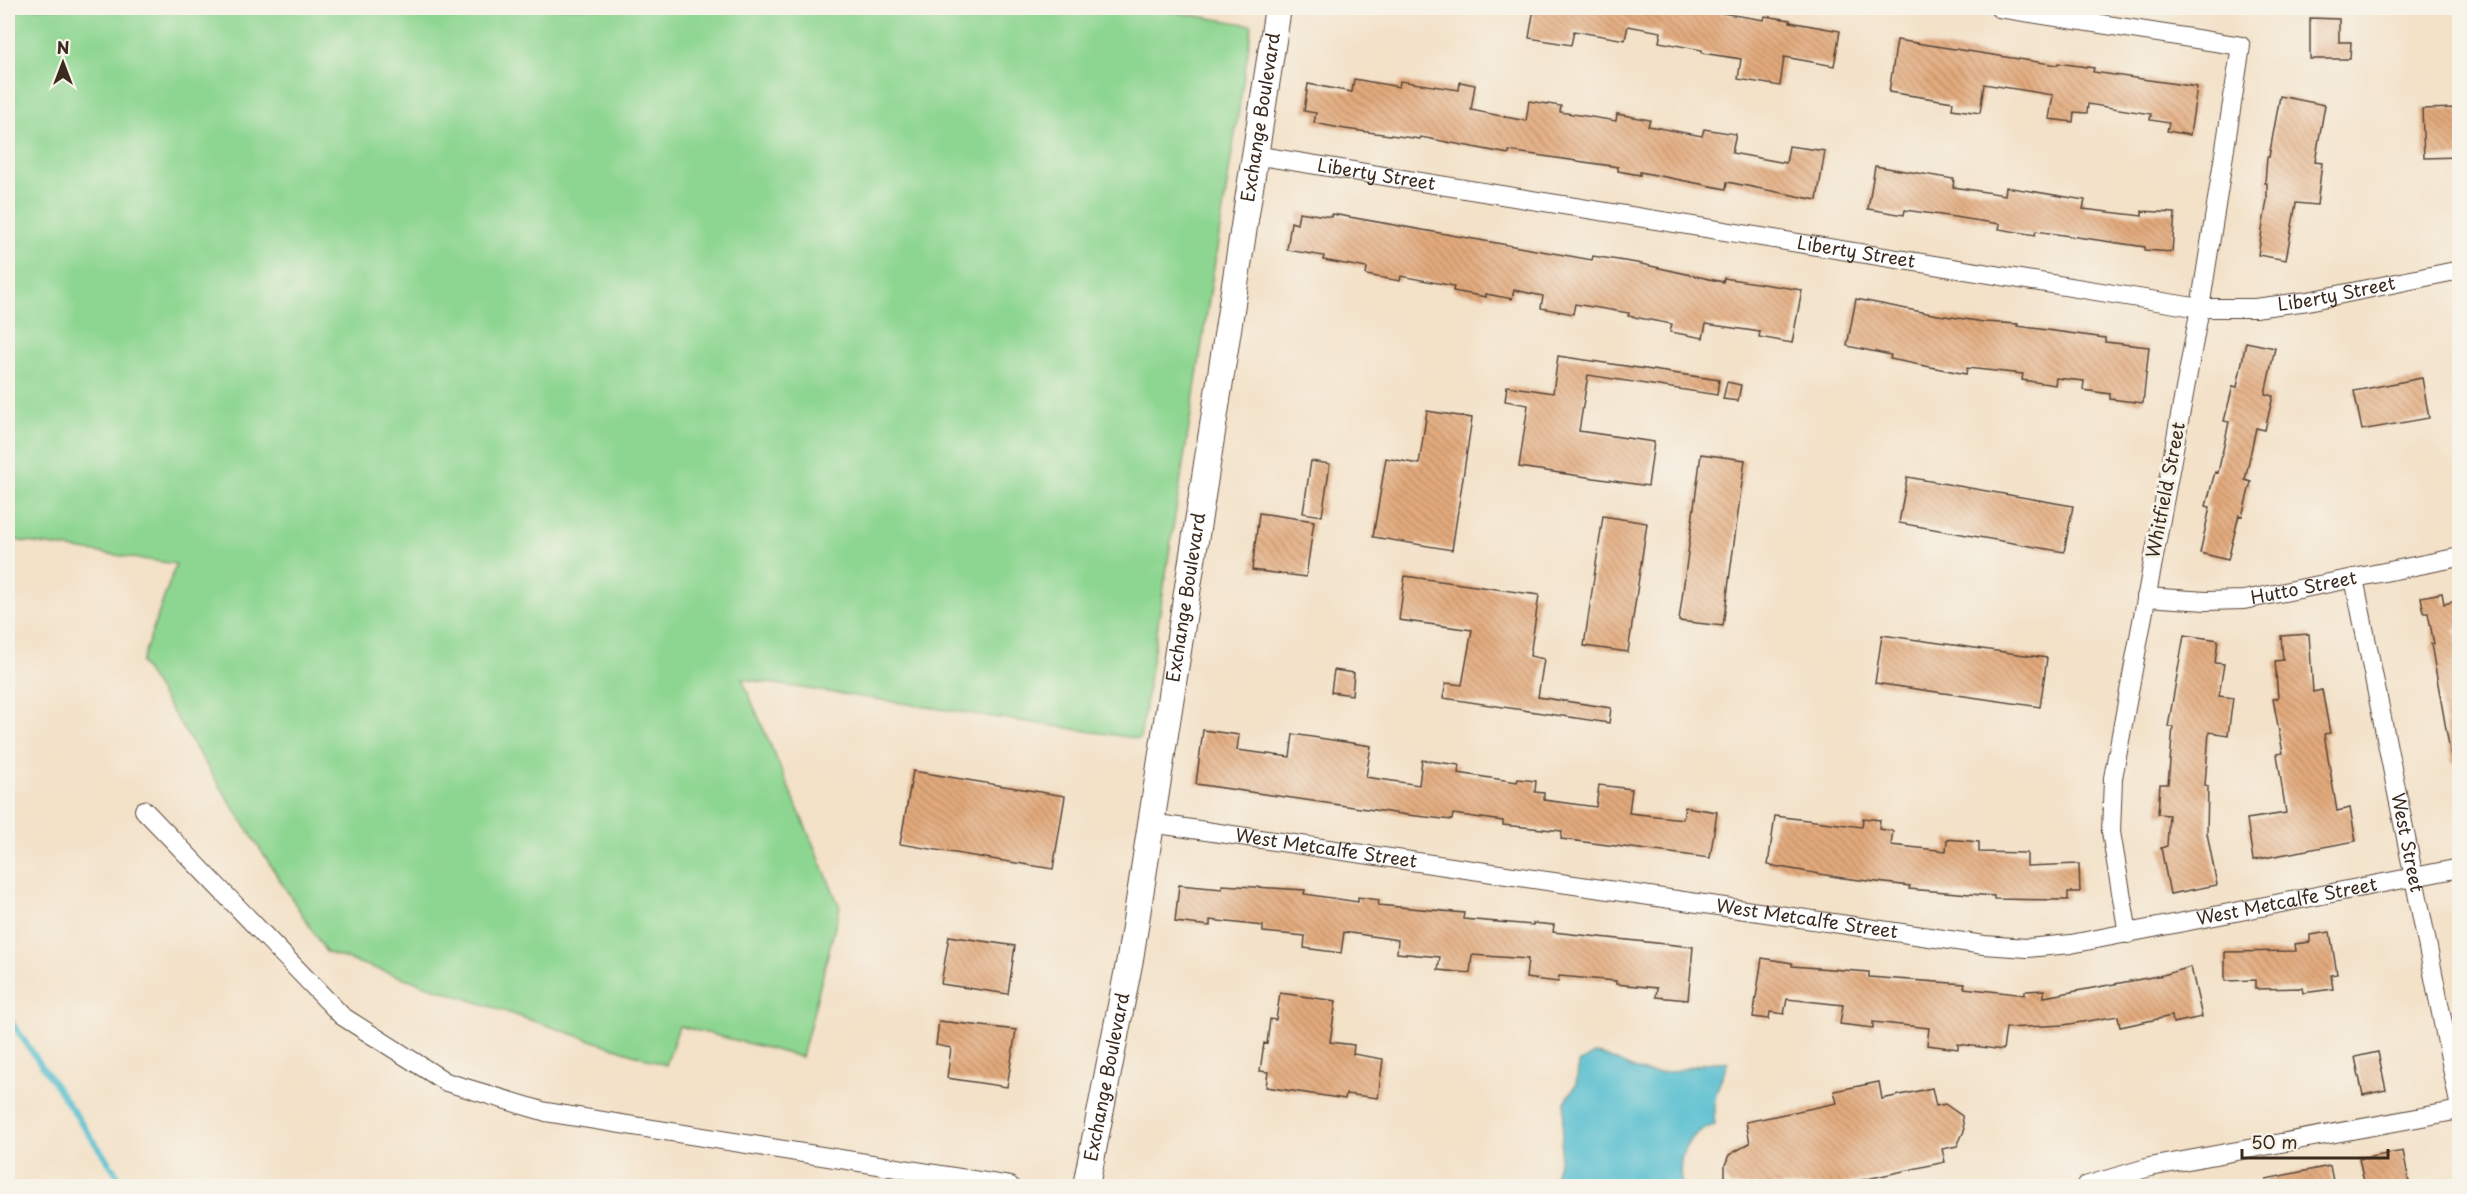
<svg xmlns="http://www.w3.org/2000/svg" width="2467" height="1194" viewBox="0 0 2467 1194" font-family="'Playpen Sans',sans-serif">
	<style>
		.grass { fill: #8dd691; stroke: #648058; stroke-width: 1.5 }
		.water { fill: #54becf; stroke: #487476; stroke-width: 1.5 }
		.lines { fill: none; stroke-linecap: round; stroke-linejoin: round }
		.stream { stroke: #54becf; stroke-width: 6 }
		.building { fill: url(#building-back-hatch) }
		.street-casing { stroke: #574538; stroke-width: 20 }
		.secondary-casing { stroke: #574538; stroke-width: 28 }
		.street { stroke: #fff; stroke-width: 18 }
		.secondary { stroke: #fff; stroke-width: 26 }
		.labels { text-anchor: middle; stroke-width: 6; stroke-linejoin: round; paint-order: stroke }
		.street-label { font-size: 18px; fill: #3b2a1e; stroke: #f7f3e8 }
	</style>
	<defs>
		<pattern id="building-back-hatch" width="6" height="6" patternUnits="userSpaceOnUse" patternTransform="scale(1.5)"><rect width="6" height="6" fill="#e3aa7d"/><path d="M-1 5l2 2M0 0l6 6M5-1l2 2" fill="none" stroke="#b98b66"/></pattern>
	</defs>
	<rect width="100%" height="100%" fill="#f7f3e8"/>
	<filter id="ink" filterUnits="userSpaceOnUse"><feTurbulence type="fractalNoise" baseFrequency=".0167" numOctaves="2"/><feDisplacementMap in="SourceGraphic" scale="12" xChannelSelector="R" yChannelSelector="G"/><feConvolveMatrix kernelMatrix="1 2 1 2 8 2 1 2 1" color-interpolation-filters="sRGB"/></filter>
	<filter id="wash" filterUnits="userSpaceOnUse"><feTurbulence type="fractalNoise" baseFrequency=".008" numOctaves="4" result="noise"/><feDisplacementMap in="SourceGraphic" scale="24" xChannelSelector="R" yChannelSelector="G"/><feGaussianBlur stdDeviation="1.35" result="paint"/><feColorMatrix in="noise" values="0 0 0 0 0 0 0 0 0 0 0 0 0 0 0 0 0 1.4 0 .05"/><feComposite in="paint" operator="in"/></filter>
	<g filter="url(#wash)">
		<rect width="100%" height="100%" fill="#f3e1c8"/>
		<path class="grass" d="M8 8H1149L1252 25 1140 739 742 679 840 907 802 1057 679 1026 666 1065 326 952 141 663 176 564 8 539Z"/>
		<path class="water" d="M1594 1054C1614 1055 1630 1072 1651 1073 1679 1075 1702 1059 1728 1062 1718 1086 1711 1099 1715 1125 1685 1133 1676 1159 1682 1186H1553L1560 1157 1565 1102 1576 1084 1579 1063Z"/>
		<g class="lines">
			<path class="stream" d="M8 1017 125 1186"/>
		</g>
		<g id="blocks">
			<path class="building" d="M1534 8H1665L1696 13 1697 9 1764 20 1765 16 1790 20V22L1840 31 1834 66 1784 57 1780 86 1738 79 1741 59 1702 53V50L1659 42 1661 32 1628 26 1625 40 1574 31 1571 45 1529 38Z
				M2310 18 2339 19V42H2351L2350 59H2310Z
				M1897 40 2057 65 2058 63 2094 68 2093 72 2197 87 2190 135 2167 131 2169 123 2150 120 2151 114 2088 104 2087 113 2074 112 2073 122 2049 119 2053 95 1984 84 1980 113 1952 109 1953 102 1889 92Z
				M1354 79 1399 87 1400 81 1459 90 1460 82 1475 85 1471 110 1526 121 1529 101 1561 106 1560 112 1616 121 1617 114 1650 120 1648 126 1702 136 1704 129 1736 134 1732 153 1786 163 1789 146 1825 151 1817 200 1727 182 1726 189 1640 172V175L1618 171V167L1509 151V154L1421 137 1420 139 1345 129 1314 123 1316 113 1304 111 1308 84 1352 92Z
				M2280 96 2325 105 2315 162 2322 163 2317 205 2296 203 2286 260 2258 255 2267 200V183H2265L2267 157H2269Z
				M2460 108V157L2424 158 2422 109Z
				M1875 166 1954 179 1953 187 2005 195 2006 187 2085 200 2083 209 2142 216V211L2175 213 2172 252 2145 250V247L2036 231 2035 235 1999 229 2000 224 1948 216 1905 210 1904 215 1868 209Z
				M1299 212 1332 217V214L1592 260 1593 256 1637 263 1723 282 1724 278 1802 290 1792 343 1759 337 1760 332 1706 324 1703 338 1670 332 1672 324 1628 316 1629 313 1575 304 1573 314 1541 308 1543 296 1514 290 1512 299 1486 294V297L1453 291 1454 286 1401 276 1400 281 1366 275 1367 268 1323 260 1324 256 1287 250 1291 222 1297 224Z
				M1856 299 1932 314 1984 322 2018 324 2017 326 2105 338V342L2149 347 2143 403 2110 399V394L2083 390 2084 381 2056 378 2055 385 2022 380 2023 374 1967 368 1966 374 1890 359 1891 355 1847 346Z
				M2246 342 2275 348 2265 394 2273 396 2265 430 2256 428 2245 480 2251 482 2242 516 2239 515 2228 560 2200 553 2210 507 2206 506 2215 472 2218 473 2229 422 2224 421 2233 386 2237 387Z
				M1558 356 1719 380 1717 395 1588 375 1579 431 1654 442 1648 486 1519 467 1528 405 1505 401 1507 386 1553 393Z
				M2422 378 2429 418 2362 430 2354 391Z
				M1727 382 1741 385 1738 401 1723 399Z
				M1427 411 1472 418 1452 550 1373 537 1386 458 1419 464Z
				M1701 454 1745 460 1723 626 1679 621Z
				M1311 461 1330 464 1322 516 1303 513Z
				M1907 477 2073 506 2064 552 1899 523Z
				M1259 513 1314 521 1306 577 1252 570Z
				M1603 516 1647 523 1628 652 1584 646Z
				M1405 576 1539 595 1530 656 1544 659 1538 697 1611 708 1609 723 1443 698 1446 683 1462 685 1472 630 1399 620Z
				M2442 593 2444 604 2460 600V628L2455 629 2460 658V763H2452L2431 644H2434L2428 613H2424L2421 597Z
				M2309 634 2313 692 2322 690 2330 733 2324 734 2337 811 2350 808 2356 841 2253 860 2247 819 2286 813 2277 754 2283 753 2273 699 2278 698 2275 661 2283 660 2281 636Z
				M1882 635 2047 658 2040 707 1875 683Z
				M2184 635 2218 640 2215 663 2224 664 2219 696 2233 698 2228 735 2209 732 2205 785 2208 786 2207 833 2217 885 2170 894 2161 848 2167 846 2169 815 2158 814 2160 784H2168L2173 727H2168Z
				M1334 670 1354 673 1352 695 1331 692Z
				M1203 730 1239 735 1237 750 1290 757 1293 734 1371 746 1366 777 1419 785 1422 760 1459 765 1458 773 1517 782 1518 779 1536 781 1535 792 1544 793V800L1596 807 1599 785 1632 789 1629 813 1683 819 1685 807 1717 812 1710 858 1561 839 1562 831 1503 825V821L1453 814 1452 820 1408 815 1196 784Z
				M913 771 1065 796 1053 869 900 844Z
				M1775 816 1862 827 1863 818 1880 820 1879 829 1893 831 1891 845 1946 851 1947 839 1979 842V852L2027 853V866L2079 864 2080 892H2068V900L1994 899V896L1909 889 1910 886 1843 878 1768 865Z
				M1179 885 1222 889V885L1305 890 1304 894 1358 902V897L1379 900 1378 905 1464 913 1463 919 1533 925V923L1554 925 1553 932 1693 947 1688 1000 1656 997 1657 988 1616 984V981L1559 976 1558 982 1526 978 1528 959 1472 955 1470 973 1438 970 1440 957 1397 953 1398 940 1344 932 1341 953 1304 948 1305 936 1263 932V926L1210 920V926L1175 922Z
				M2330 932 2337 974 2331 975 2333 989 2303 993 2302 988 2255 989V980L2225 981V952L2296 951 2295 944 2310 942V935Z
				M949 936 1015 946 1008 994 941 984Z
				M1762 958 1792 963V966L1869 972V977L1965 984 1964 988 2025 995V991L2044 990V997L2163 975 2191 967 2202 1017 2173 1023 2172 1016 2120 1027 2118 1016 2064 1025 2006 1028 2003 1050 1958 1044V1049L1927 1045 1929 1028 1873 1022V1028L1840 1024 1843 1005 1787 999 1784 1014 1770 1012 1769 1019 1753 1017Z
				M1280 993 1336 1001 1330 1042 1354 1045 1353 1054 1383 1059 1378 1098 1346 1094 1345 1099 1266 1087 1268 1072 1260 1071 1264 1043 1267 1044 1270 1019 1276 1020Z
				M939 1021 1016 1030 1007 1087 947 1078 951 1048 936 1045Z
				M2378 1052 2386 1090 2363 1095 2355 1057Z
				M1879 1082 1882 1099 1932 1088 1936 1106 1945 1104 1962 1116 1964 1131 1957 1146 1942 1149 1945 1162 1835 1186H1730L1725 1178V1165L1729 1155 1750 1143 1746 1122 1837 1103 1834 1091Z
				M2403 1151 2410 1186H2365L2359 1159Z
				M2330 1166 2334 1186H2267L2266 1179Z"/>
		</g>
	</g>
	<g filter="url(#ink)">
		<use href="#blocks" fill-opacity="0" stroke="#574538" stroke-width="1.5"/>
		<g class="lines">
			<defs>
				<g id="street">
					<path d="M1999 8 2241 46 2200 308 2113 778 2111 832 2128 934"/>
					<path id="s1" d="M1254 155 2200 308H2255L2308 301 2460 270"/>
					<path id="s2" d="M2354 578 2460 1108"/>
					<path id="s3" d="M2146 597 2206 601 2244 600 2460 557"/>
					<path d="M144 810 342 1016 446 1082 546 1112 1010 1186"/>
					<path id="s4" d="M1151 823 1984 945 2027 948 2071 944 2460 868"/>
					<path d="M2085 1186 2150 1167 2460 1110"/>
				</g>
				<g id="secondary">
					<path id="s5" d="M1086 1186 1130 959 1278 8"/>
				</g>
			</defs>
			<use href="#street" class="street-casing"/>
			<use href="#secondary" class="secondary-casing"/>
			<use href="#street" class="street"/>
			<use href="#secondary" class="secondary"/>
		</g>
	</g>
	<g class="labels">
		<g class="street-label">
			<text dy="6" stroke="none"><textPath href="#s5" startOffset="1083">Exchange Boulevard</textPath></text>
			<text dy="6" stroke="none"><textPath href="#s1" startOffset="124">Liberty Street</textPath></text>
			<text dy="6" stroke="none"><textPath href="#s1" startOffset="610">Liberty Street</textPath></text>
			<text dy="6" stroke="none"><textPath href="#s1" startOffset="1096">Liberty Street</textPath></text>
			<text transform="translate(2166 490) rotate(-79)" y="6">Whitfield Street</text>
			<text dy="6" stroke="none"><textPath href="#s3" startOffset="159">Hutto Street</textPath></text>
			<text dy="6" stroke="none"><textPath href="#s5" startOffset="597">Exchange Boulevard</textPath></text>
			<text dy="6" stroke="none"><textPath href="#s2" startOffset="270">West Street</textPath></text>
			<text dy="6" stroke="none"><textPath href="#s4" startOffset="177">West Metcalfe Street</textPath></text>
			<text dy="6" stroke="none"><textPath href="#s4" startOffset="1149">West Metcalfe Street</textPath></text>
			<text dy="6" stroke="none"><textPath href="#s4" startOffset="663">West Metcalfe Street</textPath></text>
			<text dy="6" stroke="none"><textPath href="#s5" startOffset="111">Exchange Boulevard</textPath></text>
		</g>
	</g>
	<rect width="2467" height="1194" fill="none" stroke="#f7f3e8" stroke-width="30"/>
	<g transform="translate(63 63)" stroke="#f7f3e8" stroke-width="4.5" paint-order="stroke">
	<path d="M0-4.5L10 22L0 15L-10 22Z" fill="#3b2a1e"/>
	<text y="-9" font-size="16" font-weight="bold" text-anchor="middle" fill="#3b2a1e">N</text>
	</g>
	<path d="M2242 1149v9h146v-9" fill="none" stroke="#3b2a1e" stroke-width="3"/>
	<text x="2251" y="1149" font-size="18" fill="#3b2a1e" stroke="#f7f3e8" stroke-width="4.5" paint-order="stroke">50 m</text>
</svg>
